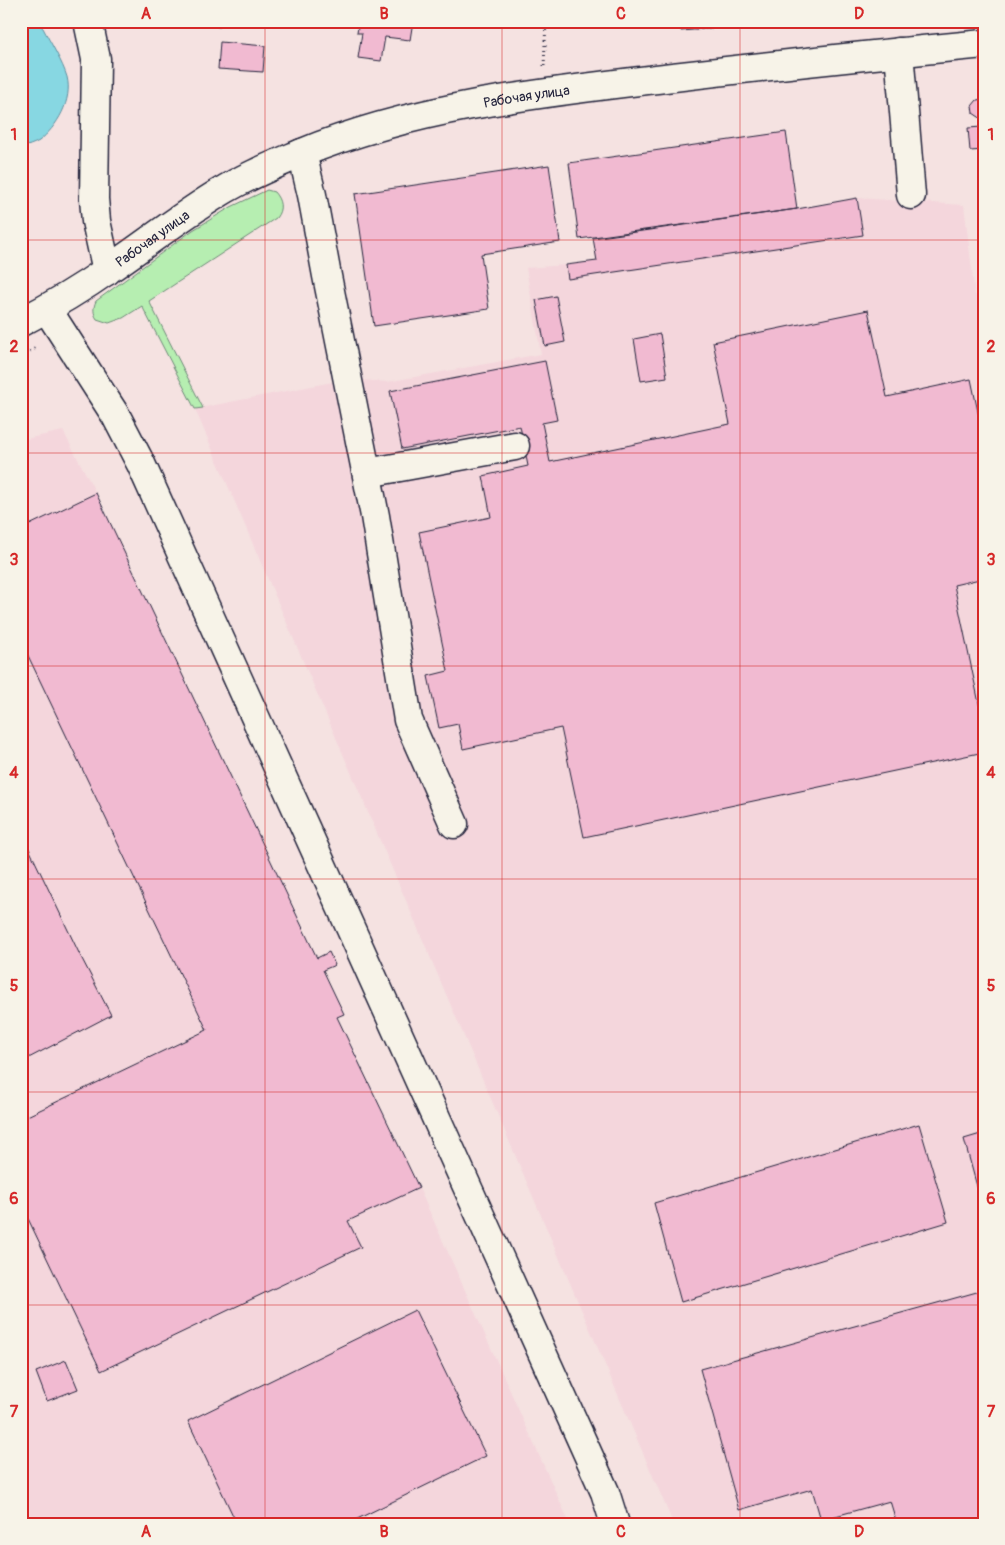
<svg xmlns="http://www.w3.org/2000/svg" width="1005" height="1545" viewBox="0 0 1005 1545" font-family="Pangolin,sans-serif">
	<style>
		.built { fill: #f4d6dc }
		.green { fill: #b6eeb1; stroke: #6c8876 }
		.water { fill: #87d7e2; stroke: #5f8f9f }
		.building { fill: #f1bad1; stroke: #22223b }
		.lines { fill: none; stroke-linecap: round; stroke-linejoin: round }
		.minor-casing { stroke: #22223b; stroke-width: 31 }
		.path { stroke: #22223b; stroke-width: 3; stroke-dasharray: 1 4; stroke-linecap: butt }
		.minor { stroke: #f7f3e8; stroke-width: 28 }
		.grid { fill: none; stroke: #d62828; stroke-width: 1; stroke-opacity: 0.55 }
		.labels { text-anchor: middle; stroke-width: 5; stroke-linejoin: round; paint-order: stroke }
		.street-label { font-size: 14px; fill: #22223b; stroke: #f7f3e8 }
		.neatline { fill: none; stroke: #d62828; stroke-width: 2 }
		.grid-label { font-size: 16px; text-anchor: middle; font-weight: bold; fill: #d62828 }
	</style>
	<rect width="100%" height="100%" fill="#f5e2e1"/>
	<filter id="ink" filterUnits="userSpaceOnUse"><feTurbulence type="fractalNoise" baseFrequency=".02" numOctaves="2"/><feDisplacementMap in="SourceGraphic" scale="10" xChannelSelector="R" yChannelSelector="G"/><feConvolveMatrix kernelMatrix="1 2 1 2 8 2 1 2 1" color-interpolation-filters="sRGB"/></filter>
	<g filter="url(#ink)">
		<path class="built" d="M857 198 964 205 975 295 984 297V1524H668L673 1523 195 409 348 379 387 382 541 354 526 268 566 265 596 261 593 238 797 209Z
			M63 431 96 493 317 958 329 952 335 965 323 971 344 1014 337 1017 419 1188 570 1524H21V440Z"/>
		<path class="green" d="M267 190 274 192C281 200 283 209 276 218L149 301 203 408 195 409 142 306 123 318 109 323 97 319C93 313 93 308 96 301L193 230 231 207Z"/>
		<path class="water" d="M21 22 37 23 43 28C50 42 63 63 67 77 73 100 57 127 39 141 34 144 27 146 21 148Z"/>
		<path class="building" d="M198 21H221L220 27 198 24Z
			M359 21H413L410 40 385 37 381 61 358 58 362 33H357Z
			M680 21H719V28L681 31Z
			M220 42 265 46 263 72 218 69Z
			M983 99 984 150 970 151 968 128 982 127V119L973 113 972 106 977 100Z
			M786 132 797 209 579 239 569 163Z
			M549 165 560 242 481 254 489 309 374 326 355 194Z
			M857 198 863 235 568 279 566 265 597 261 593 238 797 209Z
			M556 296 565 342 545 346 536 300Z
			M868 310 887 397 971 379 984 440V578L954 585 984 727V752L584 837 561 728 463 749 458 724 439 728 428 676 448 671 419 532 491 517 483 476 528 466 520 426 402 449 390 391 545 361 557 420 542 423 550 462 730 424 713 342Z
			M660 334 667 377 641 381 634 339Z
			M96 493 317 958 329 952 335 965 323 970 344 1014 337 1017 419 1188 348 1221 361 1247 101 1371 21 1204V1119L207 1030 21 641V529Z
			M21 832 79 953 111 1015 21 1062Z
			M919 1124 948 1222 681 1302 654 1203Z
			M984 1133V1212L964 1139Z
			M984 1290V1524H897L890 1501 821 1520 812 1489 739 1510 700 1369Z
			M415 1310 486 1456 347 1524H237L188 1421Z
			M66 1360 78 1389 47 1401 36 1372Z"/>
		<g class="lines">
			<defs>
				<g id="minor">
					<path d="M88 21 96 59 94 199 96 221 107 271"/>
					<path d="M899 52 911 195"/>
					<path d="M302 153 312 195 327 276 375 516 408 720 454 824"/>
					<path d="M47 309 116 416 141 464 605 1492 615 1524"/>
					<path id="s1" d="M21 322C52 306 81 289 109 269 146 244 181 216 219 193 244 177 274 165 302 153 419 105 548 92 673 77 776 65 880 54 984 44"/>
					<path d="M367 473 515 446"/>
				</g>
			</defs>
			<use href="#minor" class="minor-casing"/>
			<path class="path" d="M544 66 546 21
				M21 357 36 348"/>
			<use href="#minor" class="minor"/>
		</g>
	</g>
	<path class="grid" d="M265 21V1524M502 21V1524M740 21V1524M21 240H984M21 453H984M21 666H984M21 879H984M21 1092H984M21 1305H984"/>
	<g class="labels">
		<g class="street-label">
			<text dy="5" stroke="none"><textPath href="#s1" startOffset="561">Рабочая улица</textPath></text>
			<text dy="5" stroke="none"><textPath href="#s1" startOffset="156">Рабочая улица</textPath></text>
		</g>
	</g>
	<rect width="1005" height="1545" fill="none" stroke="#f7f3e8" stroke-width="55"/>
	<rect x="28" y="28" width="950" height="1490" class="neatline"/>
	<g class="grid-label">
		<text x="146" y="19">A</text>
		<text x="384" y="19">B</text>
		<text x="621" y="19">C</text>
		<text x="859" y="19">D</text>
		<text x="14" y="140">1</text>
		<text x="991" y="140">1</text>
		<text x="14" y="352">2</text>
		<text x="991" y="352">2</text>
		<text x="14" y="565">3</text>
		<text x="991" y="565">3</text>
		<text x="14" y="778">4</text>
		<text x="991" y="778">4</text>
		<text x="14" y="991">5</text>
		<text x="991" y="991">5</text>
		<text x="14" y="1204">6</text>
		<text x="991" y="1204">6</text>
		<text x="14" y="1417">7</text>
		<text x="991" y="1417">7</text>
		<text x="146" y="1537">A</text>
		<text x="384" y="1537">B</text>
		<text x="621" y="1537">C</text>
		<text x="859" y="1537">D</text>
	</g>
</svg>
